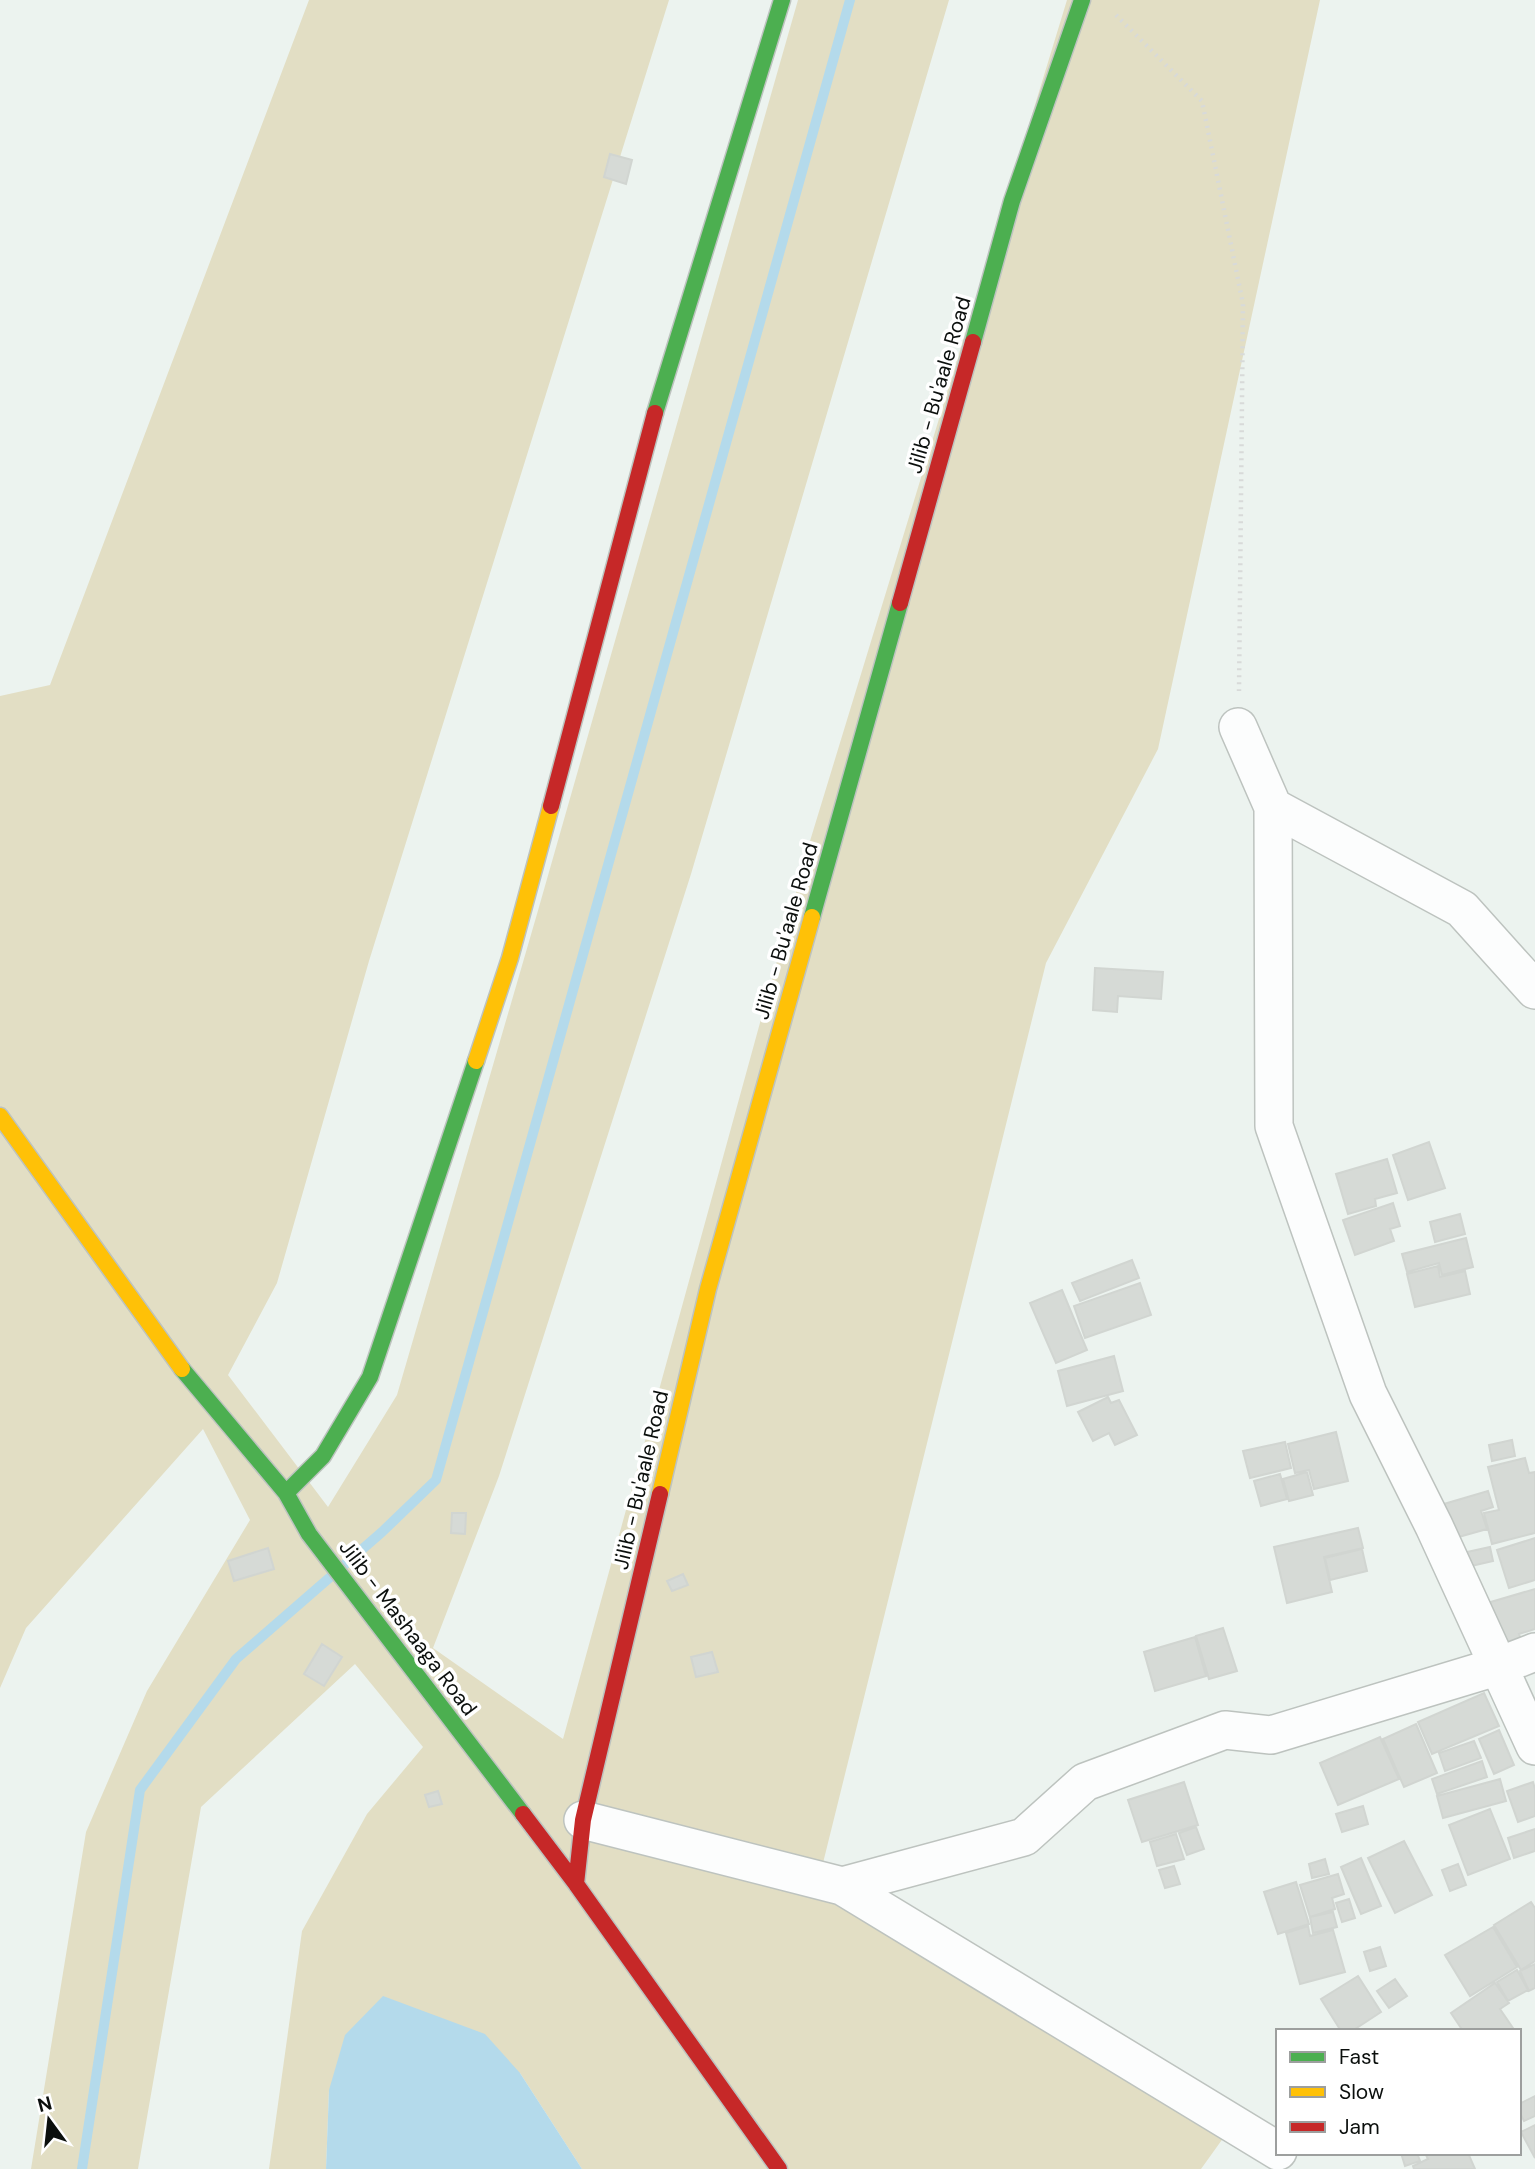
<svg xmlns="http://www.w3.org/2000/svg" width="1535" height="2169" viewBox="0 0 1535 2169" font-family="'DM Sans',sans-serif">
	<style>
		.green { fill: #e2dec4 }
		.water { fill: #b4daeb }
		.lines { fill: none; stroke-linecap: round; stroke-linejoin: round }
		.stream { stroke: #b4daeb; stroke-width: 10 }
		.building { fill: #d6dad6; stroke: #d1d5d1; stroke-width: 2 }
		.street-casing { stroke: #bdc3bf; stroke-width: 40 }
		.fast-casing { stroke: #bdc3bf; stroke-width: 19 }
		.slow-casing { stroke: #bdc3bf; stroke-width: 19 }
		.jam-casing { stroke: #bdc3bf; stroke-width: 19 }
		.path { stroke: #d8dad9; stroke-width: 4.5; stroke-dasharray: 2 5; stroke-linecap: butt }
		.street { stroke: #fcfdfd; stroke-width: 37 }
		.fast { stroke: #4caf50; stroke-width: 16 }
		.slow { stroke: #ffc107; stroke-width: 16 }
		.jam { stroke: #c62828; stroke-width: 16 }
		.labels { text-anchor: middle; stroke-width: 7; stroke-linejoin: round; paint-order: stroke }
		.street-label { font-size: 21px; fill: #0b0f0d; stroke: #fff }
	</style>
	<rect width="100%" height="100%" fill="#ecf3ef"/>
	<path class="green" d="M309 0H669L369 961 277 1283 228 1375 328 1507 397 1395 537 914 798 0H949L691 874 499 1476 433 1648 563 1739 810 841 1067 0H1320L1158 749 1046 963 823 1863 1234 2123 1201 2169H582L520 2073 329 2090 326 2169H269L302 1931 367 1814 423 1747 355 1664 201 1807 138 2169H31L86 1832 147 1691 250 1520 203 1429 26 1628 0 1688V696L50 685Z"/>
	<path class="water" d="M383 1996 485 2034 520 2073 582 2169H326L329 2090 345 2035Z"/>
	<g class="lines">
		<path class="stream" d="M82 2169 140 1790 236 1659 382 1532 436 1480 850 0"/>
	</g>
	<path class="building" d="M610 154 632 160 626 184 604 177Z
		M1095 968 1163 972 1161 999 1118 996 1117 1012 1093 1010Z
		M1429 1142 1445 1188 1408 1200 1393 1155Z
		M1387 1159 1397 1193 1375 1199 1376 1206 1348 1214 1336 1174Z
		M1393 1203 1400 1226 1390 1229 1394 1241 1355 1255 1343 1220Z
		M1460 1214 1465 1234 1435 1242 1430 1222Z
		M1466 1238 1473 1267 1442 1275 1439 1263 1407 1272 1402 1254Z
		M1132 1260 1139 1278 1080 1301 1072 1283Z
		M1438 1266 1440 1277 1465 1271 1470 1294 1415 1307 1407 1274Z
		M1140 1283 1151 1315 1085 1338 1074 1306Z
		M1062 1290 1087 1350 1056 1363 1030 1303Z
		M1114 1356 1123 1391 1067 1406 1058 1371Z
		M1108 1397 1111 1403 1119 1400 1137 1435 1115 1445 1109 1433 1093 1441 1078 1412Z
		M1336 1432 1348 1481 1314 1489 1309 1470 1295 1473 1288 1444Z
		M1512 1440 1515 1456 1492 1461 1489 1445Z
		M1285 1442 1291 1468 1250 1478 1243 1451Z
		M1525 1458 1529 1473 1535 1472V1533L1492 1544 1484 1513 1499 1510 1488 1467Z
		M1307 1472 1313 1495 1289 1501 1283 1479Z
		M1280 1474 1287 1499 1261 1506 1254 1481Z
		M1488 1491 1493 1507 1481 1511 1487 1529 1455 1538 1444 1504Z
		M452 1513H466L465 1534 451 1533Z
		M1358 1528 1363 1548 1324 1557 1332 1592 1287 1603 1274 1547Z
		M1535 1538V1580L1509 1588 1497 1550Z
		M1490 1547 1493 1561 1471 1566 1467 1552Z
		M268 1548 274 1569 234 1581 228 1561Z
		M1362 1549 1367 1571 1330 1580 1325 1558Z
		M683 1574 688 1585 672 1591 667 1581Z
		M1535 1589V1629L1519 1634 1524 1648 1501 1655 1484 1604Z
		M1223 1628 1237 1671 1209 1679 1196 1636Z
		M1195 1637 1206 1676 1155 1691 1144 1652Z
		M322 1644 342 1657 324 1686 304 1674Z
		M712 1652 718 1672 696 1677 691 1657Z
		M1484 1693 1499 1726 1432 1754 1418 1722Z
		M1416 1724 1437 1773 1404 1787 1383 1739Z
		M1499 1730 1514 1765 1494 1774 1479 1739Z
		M1380 1737 1399 1779 1338 1805 1320 1763Z
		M1474 1741 1481 1758 1445 1771 1439 1753Z
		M1482 1761 1487 1777 1437 1794 1432 1779Z
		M1500 1779 1506 1801 1443 1818 1437 1796Z
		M1184 1782 1198 1825 1142 1842 1128 1800Z
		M1533 1782 1535 1789V1816L1518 1822 1507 1791Z
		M438 1791 442 1804 429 1807 425 1795Z
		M1363 1806 1368 1824 1342 1832 1336 1814Z
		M1490 1809 1510 1859 1468 1875 1449 1825Z
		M1196 1827 1204 1849 1187 1855 1179 1833Z
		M1535 1829V1851L1514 1858 1508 1838Z
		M1176 1834 1184 1859 1157 1866 1150 1842Z
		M1404 1841 1432 1895 1395 1913 1368 1858Z
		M1361 1858 1381 1906 1361 1914 1341 1867Z
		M1325 1859 1329 1874 1312 1878 1309 1864Z
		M1458 1864 1466 1885 1450 1891 1442 1870Z
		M1174 1866 1180 1884 1165 1888 1159 1870Z
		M1338 1874 1344 1894 1332 1898 1335 1909 1310 1917 1300 1885Z
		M1296 1882 1309 1924 1278 1934 1264 1892Z
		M1349 1899 1355 1918 1342 1922 1336 1903Z
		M1531 1902 1535 1908V1961L1521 1970 1494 1925Z
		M1333 1912 1337 1927 1313 1933 1310 1917Z
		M1308 1926 1310 1936 1333 1930 1345 1972 1300 1984 1286 1933Z
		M1493 1927 1517 1967 1470 1996 1445 1955Z
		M1380 1947 1386 1966 1370 1971 1364 1952Z
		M1535 1964V1988L1529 1991 1520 1971Z
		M1517 1970 1528 1990 1508 2001 1497 1982Z
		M1358 1976 1381 2012 1352 2031H1341L1321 1999Z
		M1395 1979 1407 1996 1389 2008 1377 1991Z
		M1495 1983 1509 2003 1500 2009 1515 2031H1463L1451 2013Z
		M1535 2096V2116L1524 2121 1519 2111V2104Z
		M1535 2125V2158L1521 2132Z
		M1401 2153H1417L1420 2161 1405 2166Z
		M1425 2153H1468L1475 2169H1414L1413 2166 1428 2159Z"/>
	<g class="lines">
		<defs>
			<path id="street" d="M1238 727 1273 807 1462 909 1535 990
				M1273 807 1274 1126 1368 1394 1434 1526 1535 1746
				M583 1820 842 1886 1278 2151
				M842 1886 1024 1837 1085 1782 1225 1730 1271 1735 1499 1666 1535 1652"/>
			<path id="fast" d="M973 342 1012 201 1082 0
				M655 413 782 0
				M812 917 900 603
				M182 1369 286 1493 309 1534 523 1814
				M286 1493 323 1456 370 1377 476 1061"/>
			<path id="slow" d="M476 1061 510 958 551 806
				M0 1116 182 1369
				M660 1494 708 1289 812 917"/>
			<path id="jam" d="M900 603 973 342
				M551 806 655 413
				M523 1814 576 1884 779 2169
				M576 1884 583 1820 660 1494"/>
		</defs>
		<use href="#street" class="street-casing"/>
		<use href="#fast" class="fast-casing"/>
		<use href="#slow" class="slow-casing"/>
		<use href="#jam" class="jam-casing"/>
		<path class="path" d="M1116 15 1202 101 1243 304 1239 691"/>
		<use href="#street" class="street"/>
		<use href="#fast" class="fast"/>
		<use href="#slow" class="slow"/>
		<use href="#jam" class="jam"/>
	</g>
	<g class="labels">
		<g class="street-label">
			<text transform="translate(939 385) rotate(-74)" y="7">Jilib - Bu'aale Road</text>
			<text transform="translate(786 931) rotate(-74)" y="7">Jilib - Bu'aale Road</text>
			<text transform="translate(641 1480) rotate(-77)" y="7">Jilib - Bu'aale Road</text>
			<text transform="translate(408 1628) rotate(53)" y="7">Jilib - Mashaaga Road</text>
		</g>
	</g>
	<rect x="1276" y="2029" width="245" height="126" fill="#ffffff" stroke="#9d9f9e" stroke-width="2"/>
	<rect x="1290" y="2052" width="35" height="10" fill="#4caf50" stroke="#9d9f9e" stroke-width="2"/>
	<text x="1339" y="2064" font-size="21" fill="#0b0f0d">Fast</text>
	<rect x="1290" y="2087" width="35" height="10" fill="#ffc107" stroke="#9d9f9e" stroke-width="2"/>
	<text x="1339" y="2099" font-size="21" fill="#0b0f0d">Slow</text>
	<rect x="1290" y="2122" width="35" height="10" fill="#c62828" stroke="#9d9f9e" stroke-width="2"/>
	<text x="1339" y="2134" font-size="21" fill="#0b0f0d">Jam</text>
	<g transform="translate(49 2120) rotate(345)" stroke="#ffffff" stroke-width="5" paint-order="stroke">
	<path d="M0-5L12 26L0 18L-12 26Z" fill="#0b0f0d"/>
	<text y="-10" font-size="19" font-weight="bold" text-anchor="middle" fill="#0b0f0d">N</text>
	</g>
</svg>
